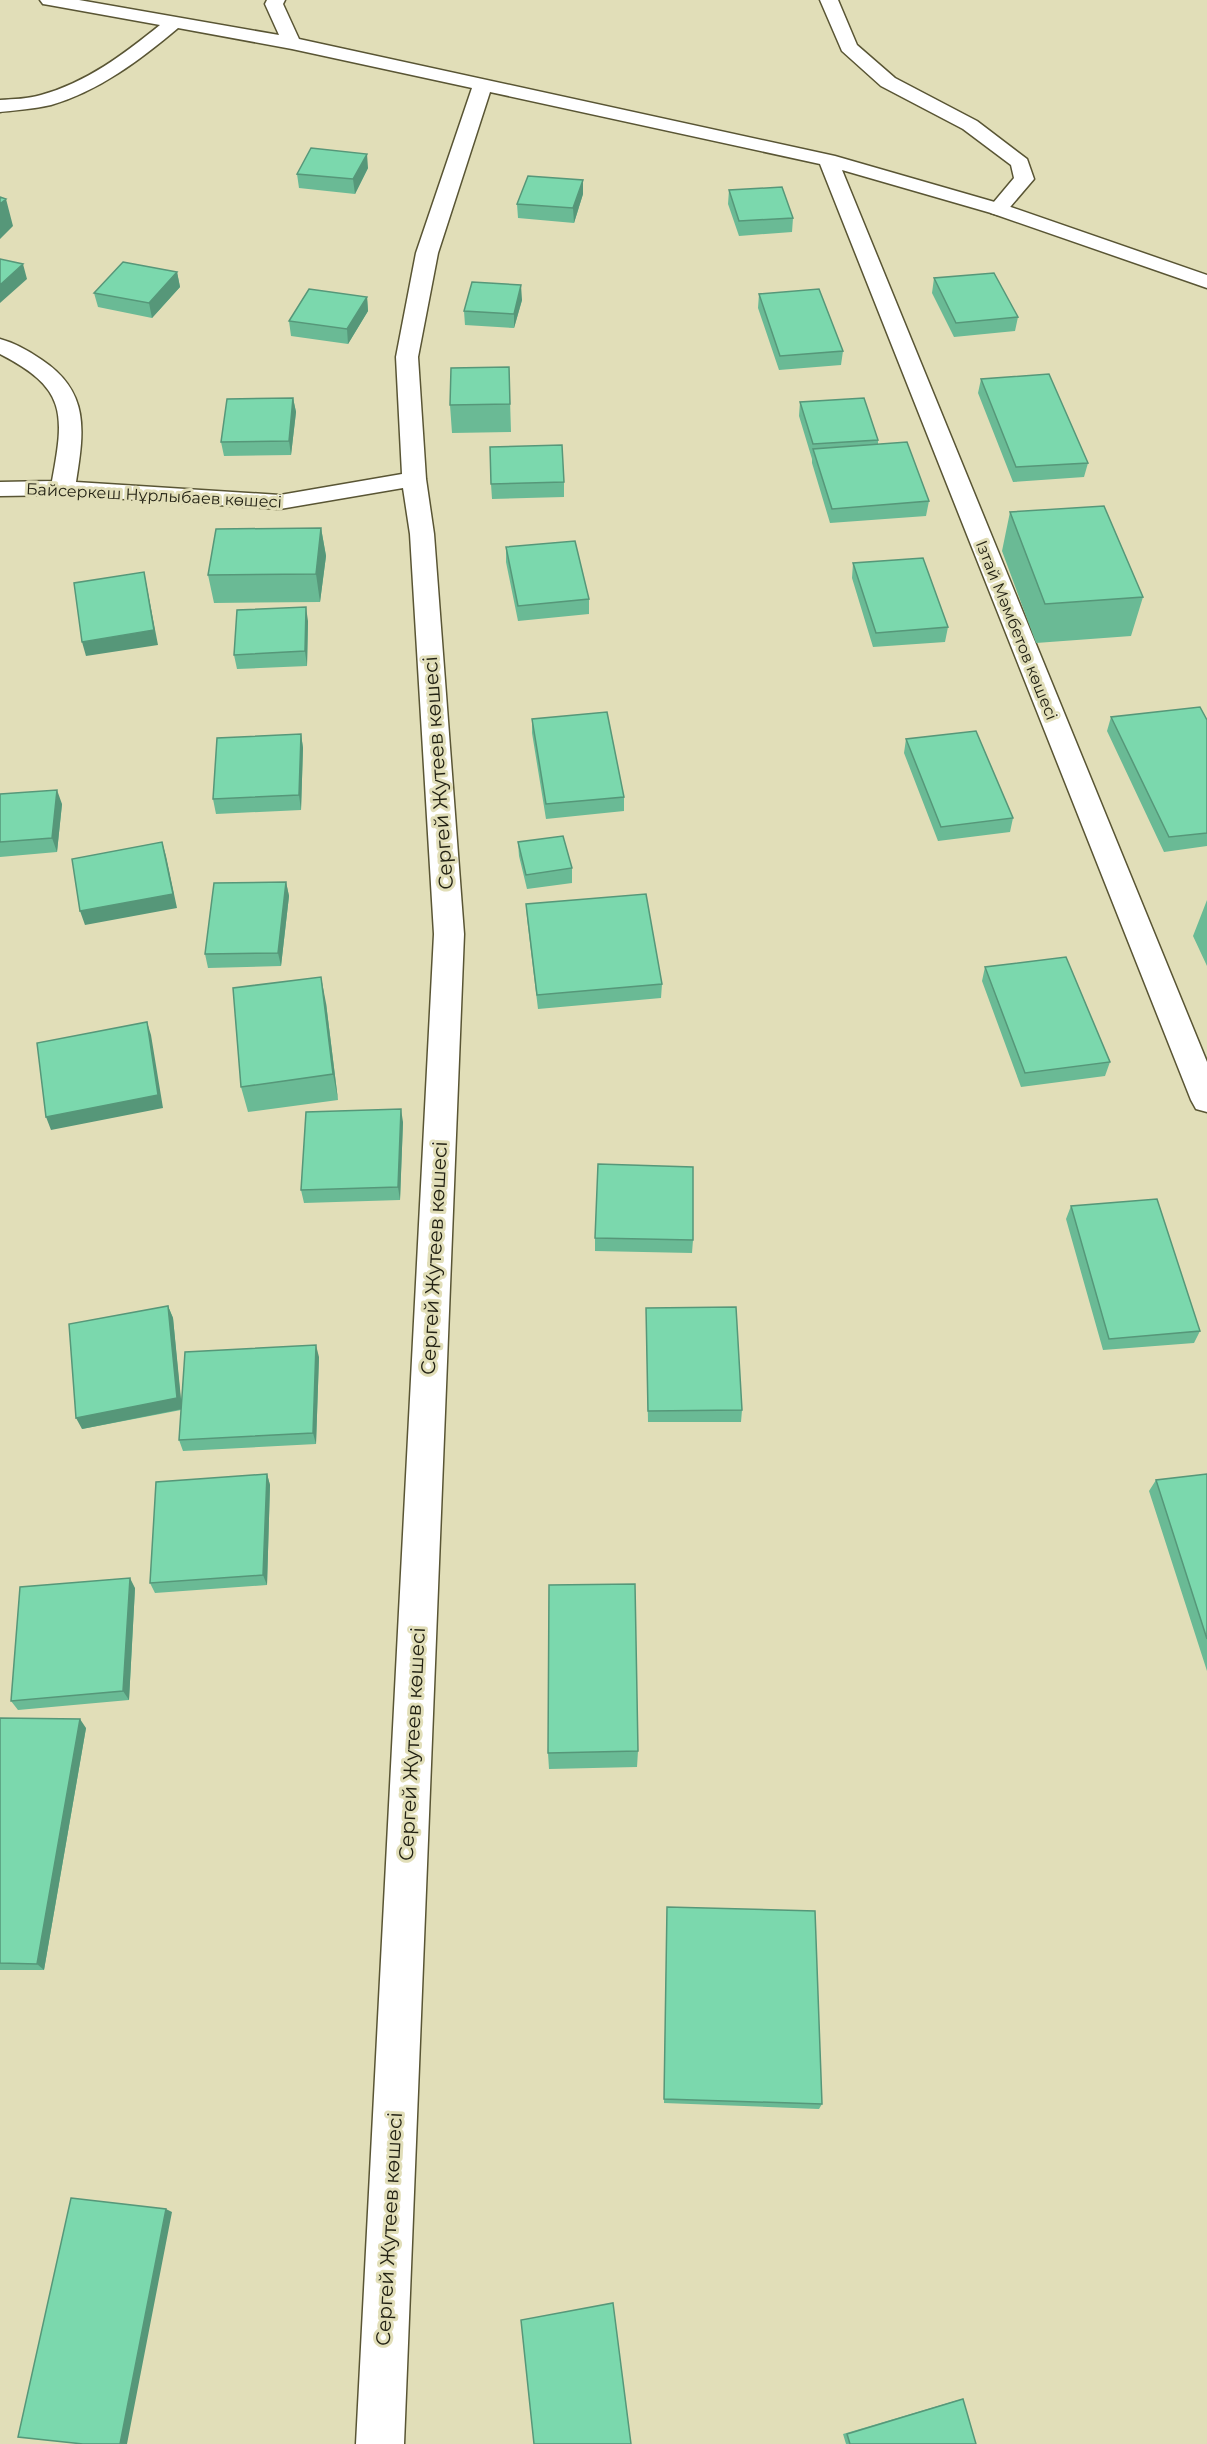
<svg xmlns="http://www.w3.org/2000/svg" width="1207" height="2444" viewBox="0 0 1207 2444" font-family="Montserrat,sans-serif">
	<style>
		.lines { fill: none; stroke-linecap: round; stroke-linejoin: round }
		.lane-casing { stroke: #595534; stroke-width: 3 }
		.street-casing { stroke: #595534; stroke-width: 3 }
		.lane { fill: #fff; fill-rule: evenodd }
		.street { fill: #fff; fill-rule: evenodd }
		.wall { fill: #6aba95 }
		.shaded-wall { fill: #569779 }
		.building { fill: #7bd8ad; stroke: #569779; stroke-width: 1.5 }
		.labels { text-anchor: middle; stroke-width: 6; stroke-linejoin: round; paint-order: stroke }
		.far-street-label { font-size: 16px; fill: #222113; stroke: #e1deb8 }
		.street-label { font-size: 20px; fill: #222113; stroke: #e1deb8 }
	</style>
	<rect width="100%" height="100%" fill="#e1deb8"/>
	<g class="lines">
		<defs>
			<path id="lane" d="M820 0H838L857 45 895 78 977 121 1027 159 1034 179 1005 213 998 215 991 213 988 209 1014 178 1011 165 963 129 881 86 842 51Z"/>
			<path id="street" d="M40 0H79L279 35 265 4 267 0H285L283 4 299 39 835 156 1005 205 1207 275V288L991 213 842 170 1207 1062V1112L1196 1109 1191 1100 820 164 490 92 438 253 418 357 426 479 434 534 464 934 404 2444H356L434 934 410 534 403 488 280 509 63 495 0 496V482L52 481C65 412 66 388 0 354V339C15 343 29 351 42 360 90 392 84 431 76 482L280 495 402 474 396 357 416 253 472 88 292 49 178 28C140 60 99 91 51 105 34 109 17 110 0 112V100C14 99 28 99 41 95 86 83 124 54 160 25L49 5 43 4Z"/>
		</defs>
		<use href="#lane" class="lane-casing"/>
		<use href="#street" class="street-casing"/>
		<use href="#lane" class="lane"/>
		<use href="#street" class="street"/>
	</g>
	<path class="wall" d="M368 168 355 194 299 188 297 174Z
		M729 190 793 218 792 232 739 236 728 204Z
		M583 194 574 223 518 218 517 204Z
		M177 272 180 287 152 318 98 307 94 293Z
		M934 278 1018 317 1015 331 954 337 932 293Z
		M759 294 843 351 841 365 779 370 758 308Z
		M367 297 368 311 348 344 291 336 289 321Z
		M522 300 514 328 465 325 464 311Z
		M509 367 511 432 452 433 450 405Z
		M981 379 1088 463 1084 477 1013 482 978 393Z
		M293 398 296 412 291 455 224 456 221 442Z
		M800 402 878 440V444L929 501 926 516 830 523 812 463V459L799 416Z
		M564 482V497L492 499 491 484Z
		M1010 512 1143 597 1131 636 1036 643 1002 551Z
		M321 528 326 556 320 602 214 603 208 575Z
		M506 547 589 599V614L518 621 506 562Z
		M853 563 948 627 945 642 873 647 852 578Z
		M308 621 307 666 237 669 234 655Z
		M1111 717 1207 720V846L1164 852 1107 731Z
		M532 719 624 797V811L546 819 532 733Z
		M301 734 303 748 301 810 216 814 213 799Z
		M906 739 1013 818 1010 832 938 841 904 753Z
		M0 794 62 804 57 852 0 857Z
		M518 842 572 868V883L527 889 519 856Z
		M286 882 289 896 281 966 208 968 205 954Z
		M1207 900V966L1193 936Z
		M526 904 662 984 661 998 538 1009 527 918Z
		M985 967 1110 1062 1105 1076 1021 1087 982 981Z
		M326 1003 338 1100 248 1112 241 1087Z
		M403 1122 400 1200 304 1203 301 1190Z
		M1071 1206 1200 1331 1194 1343 1103 1350 1066 1219Z
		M595 1238 693 1240 692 1253 595 1251Z
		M168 1306 173 1318 181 1403 319 1357 316 1444 183 1451 179 1440 181 1410 82 1429Z
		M646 1308 742 1410 741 1422H648Z
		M267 1474 270 1485 267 1585 155 1593 150 1583Z
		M1207 1474V1671L1149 1491 1156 1480Z
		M135 1588 129 1700 18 1710 11 1701Z
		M0 1718 86 1728 44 1970H0Z
		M638 1751 637 1767 549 1769 548 1753Z
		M667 1907 822 2104 819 2109 664 2103Z
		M963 2399 976 2444H846L843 2434 958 2400Z"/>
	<path class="shaded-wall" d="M367 154 368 168 355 194 353 179Z
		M583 180V194L574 223 573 208Z
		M6 199 13 226 0 239V204Z
		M23 264 27 279 0 303V285Z
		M177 272 180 287 152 318 149 303Z
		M521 285 522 300 514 328V314Z
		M367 297 368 311 348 344 347 329Z
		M293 398 296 412 291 455 289 441Z
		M321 528 326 556 320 602 316 574Z
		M144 572 158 645 86 656 82 642Z
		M306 607 308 621 307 666 305 651Z
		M301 734 303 748 301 810 299 795Z
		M57 790 62 804 57 852 52 838Z
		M162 842 166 856 177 908 85 925 80 911Z
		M286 882 289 896 281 966 278 953Z
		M321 977 326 1003 338 1100 333 1074Z
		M147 1022 151 1035 163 1108 51 1130 46 1117Z
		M401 1109 403 1122 400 1200 398 1187Z
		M168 1306 173 1318 182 1409 82 1429 76 1418Z
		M316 1345 319 1357 316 1444 313 1433Z
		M267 1474 270 1485 267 1585 263 1575Z
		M130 1578 135 1588 129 1700 123 1691Z
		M80 1719 86 1728 44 1970 37 1964Z
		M166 2209 172 2212 127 2444H120Z"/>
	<path class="building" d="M311 148 367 154 353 179 297 174Z
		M528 176 583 180 573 208 517 204Z
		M782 187 793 218 739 221 729 190Z
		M0 197 6 199 0 204Z
		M0 259 23 264 0 285Z
		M123 262 177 272 149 303 94 293Z
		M994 273 1018 317 956 323 934 278Z
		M472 282 521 285 514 314 464 311Z
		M309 289 367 297 347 329 289 321Z
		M819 289 843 351 780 356 759 294Z
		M509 367 510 404 450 405 451 368Z
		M1049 374 1088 463 1016 467 981 379Z
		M293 398 289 441 221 442 227 399Z
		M864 398 878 440 813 444 800 402Z
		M907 442 929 501 832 509 813 449Z
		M562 445 564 482 491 484 490 447Z
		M1104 506 1143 597 1045 604 1010 512Z
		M321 528 316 574 208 575 216 529Z
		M575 541 589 599 518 606 506 547Z
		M923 558 948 627 876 633 853 563Z
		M144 572 154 630 82 642 74 583Z
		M306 607 305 651 234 655 237 610Z
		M1200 707 1207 720V833L1169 837 1111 717Z
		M607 712 624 797 546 804 532 719Z
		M976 731 1013 818 941 827 906 739Z
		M301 734 299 795 213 799 217 738Z
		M57 790 52 838 0 842V794Z
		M563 836 572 868 526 875 518 842Z
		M162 842 173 894 80 911 72 859Z
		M286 882 278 953 205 954 214 883Z
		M646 894 662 984 537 995 526 904Z
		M1066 957 1110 1062 1025 1073 985 967Z
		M321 977 333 1074 241 1087 233 988Z
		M147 1022 158 1095 46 1117 37 1043Z
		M401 1109 398 1187 301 1190 306 1112Z
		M598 1164 693 1167V1240L595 1238Z
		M1157 1199 1200 1331 1109 1339 1071 1206Z
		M168 1306 177 1398 76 1418 69 1324Z
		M736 1307 742 1410 648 1411 646 1308Z
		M316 1345 313 1433 179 1440 185 1352Z
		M267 1474 263 1575 150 1583 156 1482Z
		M1207 1474V1639L1156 1480Z
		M130 1578 123 1691 11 1701 20 1587Z
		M635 1584 638 1751 548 1753 549 1585Z
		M0 1718 80 1719 37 1964 0 1963Z
		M667 1907 815 1911 822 2104 664 2099Z
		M71 2198 166 2209 120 2444H83L18 2437Z
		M613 2303 631 2444H534L521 2320Z
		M963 2399 976 2444H850L847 2434Z"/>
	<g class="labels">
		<g class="far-street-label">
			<text transform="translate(154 495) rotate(3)" y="6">Байсеркеш Нұрлыбаев көшесі</text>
			<text transform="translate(1017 630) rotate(68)" y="6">Ізтай Мәмбетов көшесі</text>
		</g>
		<g class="street-label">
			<text transform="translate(438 773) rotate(-94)" y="7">Сергей Жутеев көшесі</text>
			<text transform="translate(434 1258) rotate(-87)" y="7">Сергей Жутеев көшесі</text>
			<text transform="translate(412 1744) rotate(-87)" y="7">Сергей Жутеев көшесі</text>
			<text transform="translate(389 2229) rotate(-87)" y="7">Сергей Жутеев көшесі</text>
		</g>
	</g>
</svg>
